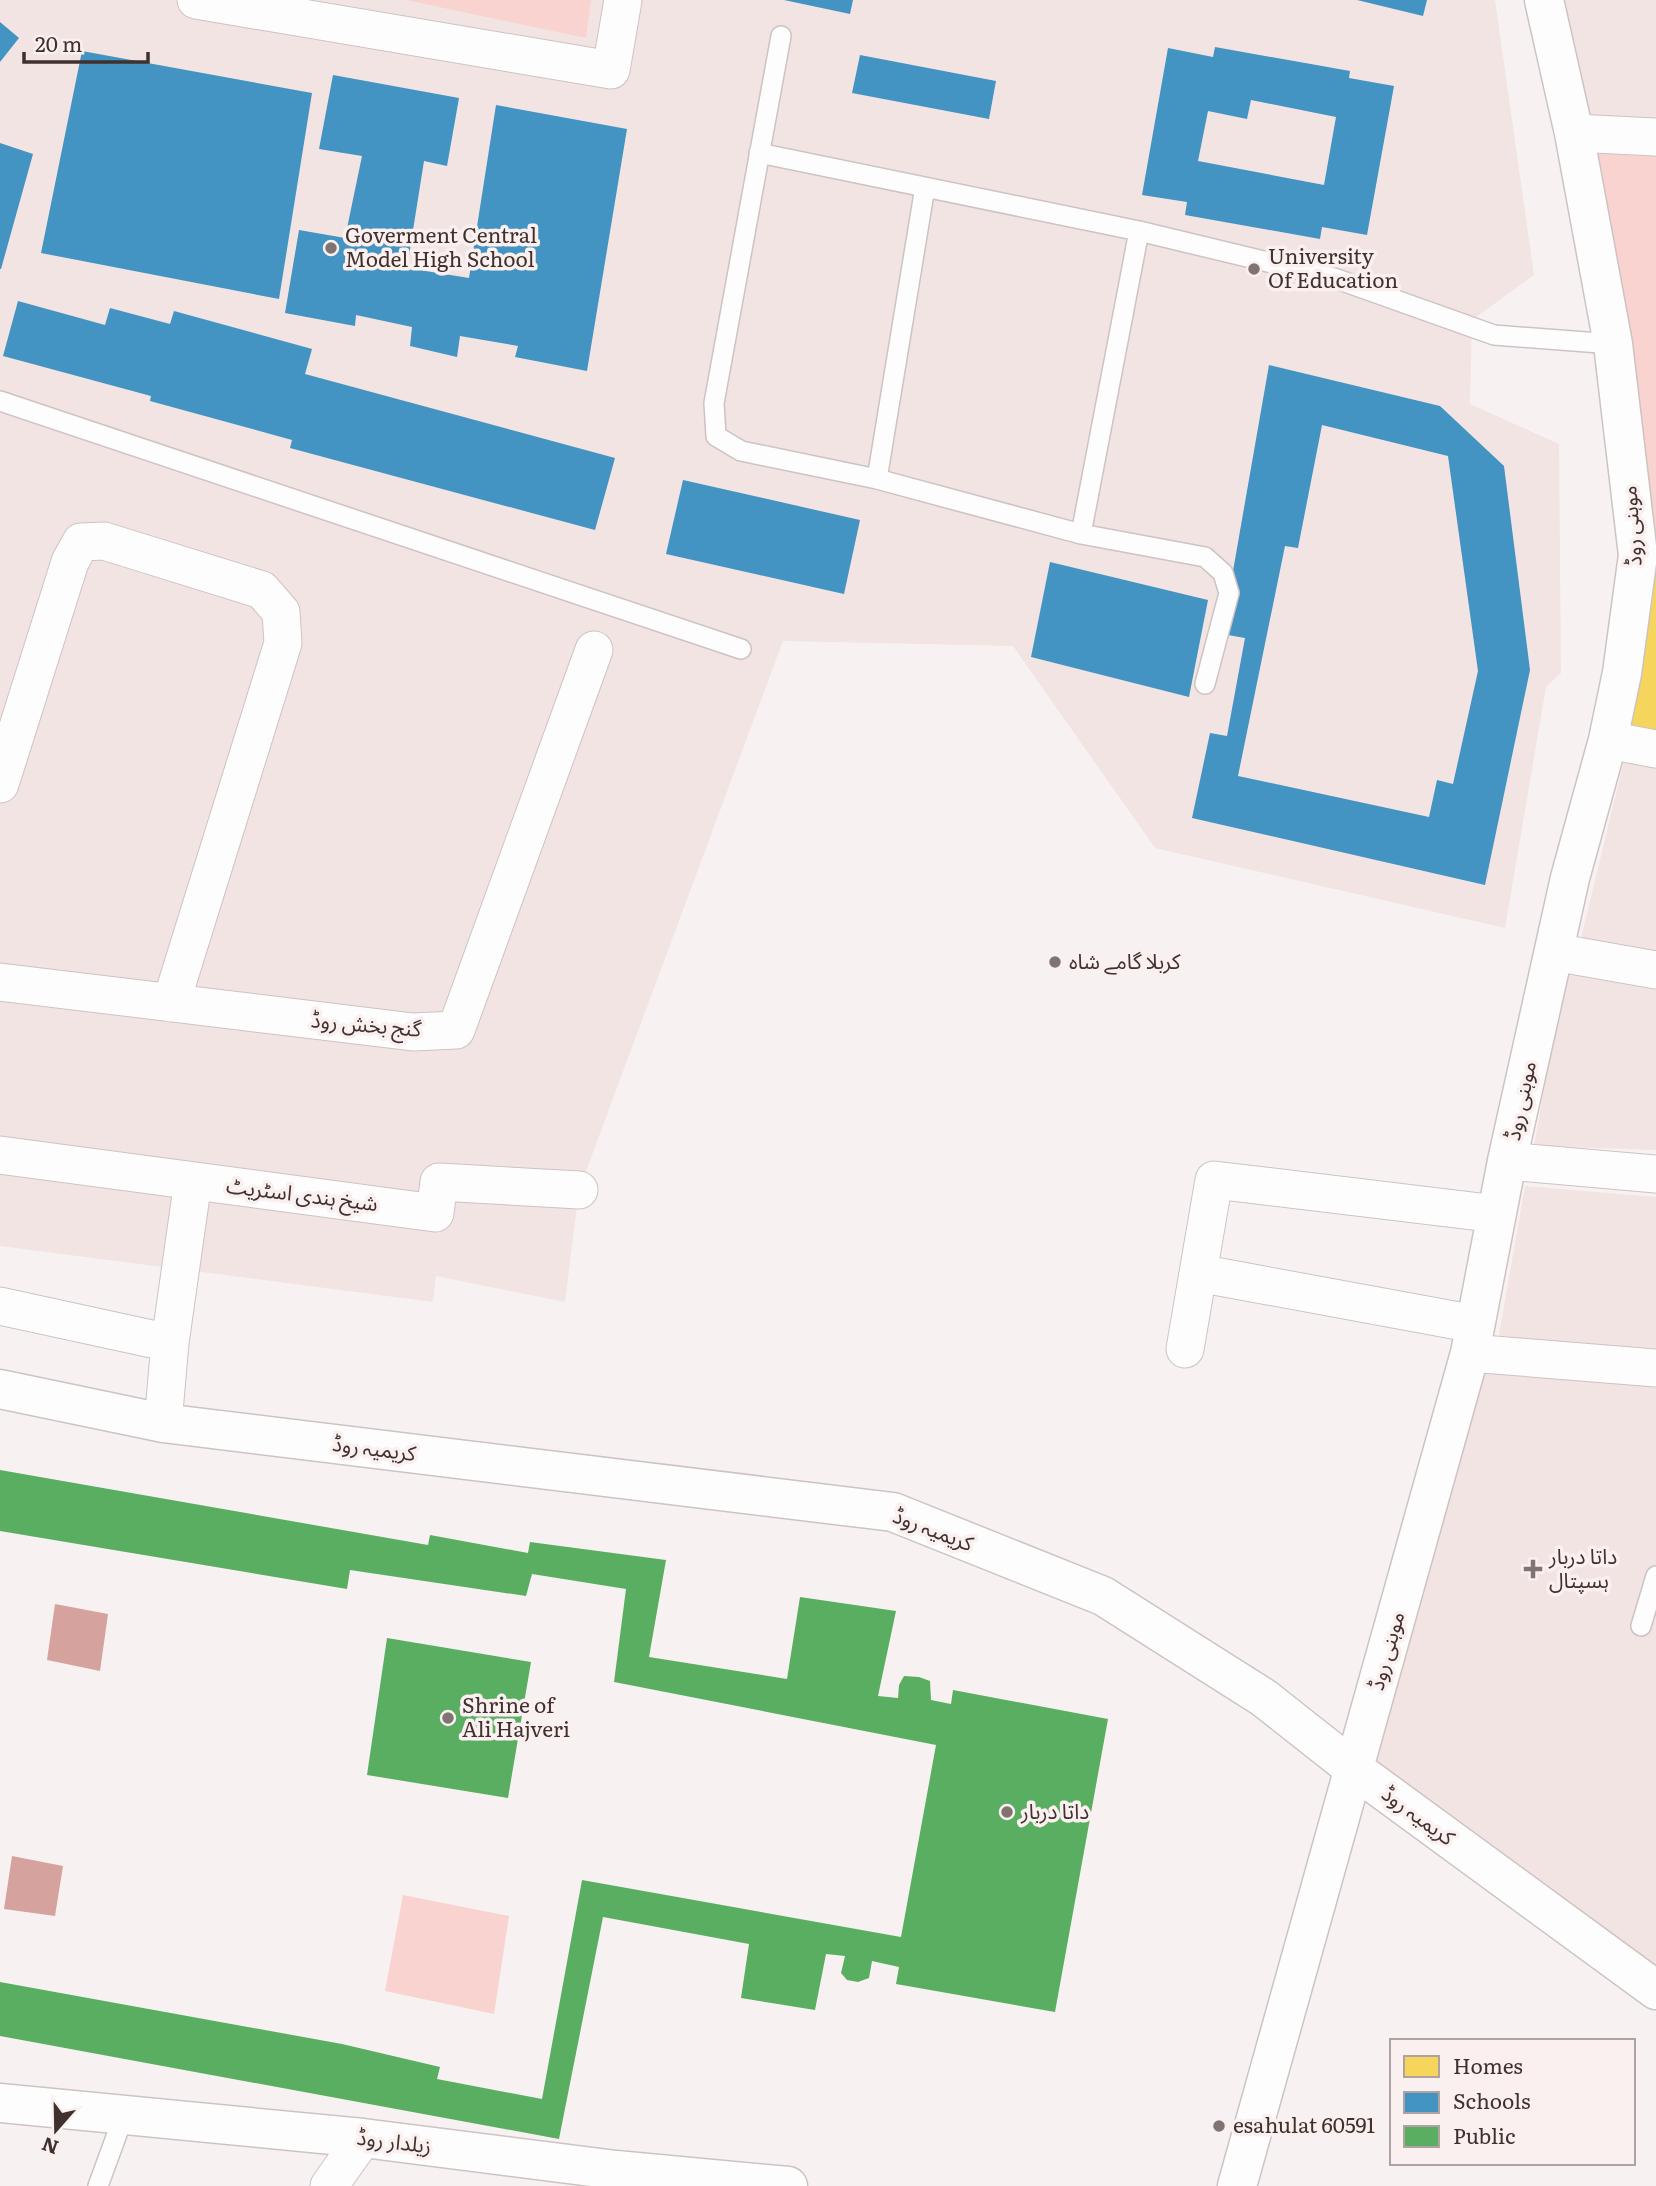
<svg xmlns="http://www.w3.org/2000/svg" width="1656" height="2186" viewBox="0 0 1656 2186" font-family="Literata,'Noto Sans Arabic',serif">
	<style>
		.built { fill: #f2e4e2 }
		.green { fill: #f9d3cf }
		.water { fill: #d5a29e }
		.homes { fill: #f6d55c }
		.schools { fill: #4393c3; fill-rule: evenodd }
		.public { fill: #5aae61 }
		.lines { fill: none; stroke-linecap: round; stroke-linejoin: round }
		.service-casing { stroke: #cdc3c2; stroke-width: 22 }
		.minor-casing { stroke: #cdc3c2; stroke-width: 39 }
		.tertiary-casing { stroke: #cdc3c2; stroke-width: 41 }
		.secondary-casing { stroke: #cdc3c2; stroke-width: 41 }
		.service { stroke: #fefdfd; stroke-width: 19 }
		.minor { stroke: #fefdfd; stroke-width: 37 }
		.tertiary { stroke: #fefdfd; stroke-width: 38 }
		.secondary { stroke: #fefdfd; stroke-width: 38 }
		.poi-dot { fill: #807472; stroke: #f9f0ef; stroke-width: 2.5 }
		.labels { text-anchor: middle; stroke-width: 7; stroke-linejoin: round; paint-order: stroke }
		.poi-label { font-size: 21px; fill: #40302e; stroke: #f9f0ef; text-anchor: start }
		.street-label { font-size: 21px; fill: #40302e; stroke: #f9f0ef }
	</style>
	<rect width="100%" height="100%" fill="#f7f2f1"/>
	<path class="built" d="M0 0H1495L1534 275 1472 320 1470 404 1559 444 1561 673 1546 687 1505 928 1155 848 1013 646 783 641 579 1190 565 1302 436 1276 433 1302 0 1246Z
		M1560 0H1656V121L1587 117Z
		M1625 757 1656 763V953L1580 942Z
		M1565 973 1656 990V1150L1534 1146Z
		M1525 1186 1656 1197V1348L1498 1340Z
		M1470 1353 1656 1368V1990L1354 1769Z"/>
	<path class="green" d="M406 0H591L586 38Z
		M1589 144 1656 146V550Z
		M403 1895 509 1916 494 2014 385 1991Z"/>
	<path class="water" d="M55 1604 108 1614 100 1671 47 1660Z
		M12 1856 63 1866 55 1916 4 1909Z"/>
	<path class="homes" d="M1648 572H1656V734L1629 728Z"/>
	<path class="schools" d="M784 0H853L850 14Z
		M1357 0H1427L1423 16Z
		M0 22 19 38 0 62Z
		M1215 47 1350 71 1349 78 1394 86 1367 235 1322 227 1320 239 1185 215 1187 202 1142 195 1168 48 1213 57ZM1251 100 1336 117 1324 185 1198 161 1208 111 1247 119Z
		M82 51 312 93 279 299 41 253Z
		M860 55 996 81 989 119 852 93Z
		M333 75 459 98 447 166 424 161 407 268 469 278 496 105 627 129 587 371 515 357 518 346 460 336 457 357 410 346 412 327 356 315 355 326 285 313 299 230 345 238 362 156 319 149Z
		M0 143 33 154 1 269H0Z
		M18 301 105 325 110 308 170 324 174 311 312 349 305 374 615 458 595 530 290 448 292 440 150 401 151 396 3 356Z
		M1269 365 1440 406 1504 466 1530 670 1485 885 1192 818 1210 733 1227 736 1245 638 1222 634ZM1322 425 1448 456 1478 671 1453 784 1437 780 1429 817 1238 776 1285 546 1298 548Z
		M683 480 860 520 844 594 666 554Z
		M1050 562 1208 600 1189 697 1031 657Z"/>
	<path class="public" d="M0 1470 428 1545 430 1535 528 1553 530 1542 666 1560 649 1657 787 1679 800 1597 896 1611 878 1696 898 1698 899 1685 904 1676 919 1677 930 1681 931 1700 951 1704 953 1690 1108 1719 1055 2012 896 1984 899 1967 872 1961 869 1978 858 1982 847 1980 841 1973 845 1956 826 1954 815 2010 741 1998 749 1944 603 1917 559 2139 0 2036V1982L342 2044 440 2067 437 2079 542 2099 582 1880 901 1937 936 1745 614 1682 626 1589 532 1574 526 1596 350 1570 347 1589 0 1531Z
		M387 1638 531 1662 508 1798 367 1775Z"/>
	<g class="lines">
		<defs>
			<path id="service" d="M781 36 714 403 716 436 741 451 877 479 1081 534
				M759 153 1139 231 1334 278 1494 335 1613 344
				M1139 231 1081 534 1205 557 1223 573 1229 593 1205 684
				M0 401 741 649
				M877 479 925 187
				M1641 1626 1656 1576
				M98 2186 124 2115"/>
			<path id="minor" d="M196 0 611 70 623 0
				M1574 133 1656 137
				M1608 740 1656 749
				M0 784 70 562 81 542 104 541 262 590 281 612 283 643 171 1003
				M1554 952 1656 970
				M0 982 413 1032 456 1030 594 650
				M0 1155 435 1213 439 1182 579 1190
				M1507 1161 1656 1174
				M1198 1273 1475 1324
				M0 1306 170 1343
				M1185 1349 1214 1180 1497 1214
				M1470 1353 1656 1368
				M163 1423 170 1343 193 1181
				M329 2186 363 2138"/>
			<path id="tertiary" d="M0 1389 163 1423 893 1512 1103 1596 1264 1698 1354 1769 1656 1990"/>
			<path id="secondary" d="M0 2103 363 2138 616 2170 788 2186
				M1237 2186 1470 1353 1507 1161 1570 878 1608 740 1622 673 1638 555 1613 344 1574 133 1544 0"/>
		</defs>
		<use href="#service" class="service-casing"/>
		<use href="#minor" class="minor-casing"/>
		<use href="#tertiary" class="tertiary-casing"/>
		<use href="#secondary" class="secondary-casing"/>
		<use href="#service" class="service"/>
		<use href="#minor" class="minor"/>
		<use href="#tertiary" class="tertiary"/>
		<use href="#secondary" class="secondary"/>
	</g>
	<g class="poi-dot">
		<circle cx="331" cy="248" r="7"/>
		<circle cx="1254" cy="269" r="7"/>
		<circle cx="1055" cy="962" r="7"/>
		<path d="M1529.5 1558.5h7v7h7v7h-7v7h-7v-7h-7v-7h7z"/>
		<circle cx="448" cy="1718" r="7"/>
		<circle cx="1007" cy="1812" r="7"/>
		<circle cx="1219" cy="2126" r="7"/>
	</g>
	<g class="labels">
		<g class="poi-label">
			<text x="345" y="243">Goverment Central<tspan x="345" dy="24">Model High School</tspan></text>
			<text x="1268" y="264">University<tspan x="1268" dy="24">Of Education</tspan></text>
			<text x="1069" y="969">کربلا گامے شاہ</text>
			<text x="1549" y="1564">داتا دربار<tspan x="1549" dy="24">ہسپتال</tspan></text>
			<text x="462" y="1713">Shrine of<tspan x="462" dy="24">Ali Hajveri</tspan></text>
			<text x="1021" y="1819">داتا دربار</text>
			<text x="1233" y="2133">esahulat 60591</text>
		</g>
		<g class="street-label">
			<text transform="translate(1632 526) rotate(-94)" y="7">موہنی روڈ</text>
			<text transform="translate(366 1025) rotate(5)" y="7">گنج بخش روڈ</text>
			<text transform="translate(1521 1101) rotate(-78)" y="7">موہنی روڈ</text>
			<text transform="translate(302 1195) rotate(7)" y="7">شیخ ہندی اسٹریٹ</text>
			<text transform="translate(374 1449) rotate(7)" y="7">کریمیہ روڈ</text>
			<text transform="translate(933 1530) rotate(21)" y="7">کریمیہ روڈ</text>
			<text transform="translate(1387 1651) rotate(-74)" y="7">موہنی روڈ</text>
			<text transform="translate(1418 1816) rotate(36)" y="7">کریمیہ روڈ</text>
			<text transform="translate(394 2142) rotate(7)" y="7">زیلدار روڈ</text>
		</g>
	</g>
	<rect x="1390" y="2039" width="245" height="126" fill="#f9f0ef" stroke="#afa3a2" stroke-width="2"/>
	<rect x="1404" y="2056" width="35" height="21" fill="#f6d55c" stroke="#afa3a2" stroke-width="2"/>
	<text x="1453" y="2074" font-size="21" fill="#40302e">Homes</text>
	<rect x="1404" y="2092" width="35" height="21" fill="#4393c3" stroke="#afa3a2" stroke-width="2"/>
	<text x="1453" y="2109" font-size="21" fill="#40302e">Schools</text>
	<rect x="1404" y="2126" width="35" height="21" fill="#5aae61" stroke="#afa3a2" stroke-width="2"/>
	<text x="1453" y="2144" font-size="21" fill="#40302e">Public</text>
	<g transform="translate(56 2130) rotate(200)" stroke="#f9f0ef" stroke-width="5" paint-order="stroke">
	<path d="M0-5L12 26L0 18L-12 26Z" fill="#40302e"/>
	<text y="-10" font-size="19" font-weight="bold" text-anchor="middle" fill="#40302e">N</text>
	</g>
	<path d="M24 52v10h124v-10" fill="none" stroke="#40302e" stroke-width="3.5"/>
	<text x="35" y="52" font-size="21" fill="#40302e" stroke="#f9f0ef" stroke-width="5" paint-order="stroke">20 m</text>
</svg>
